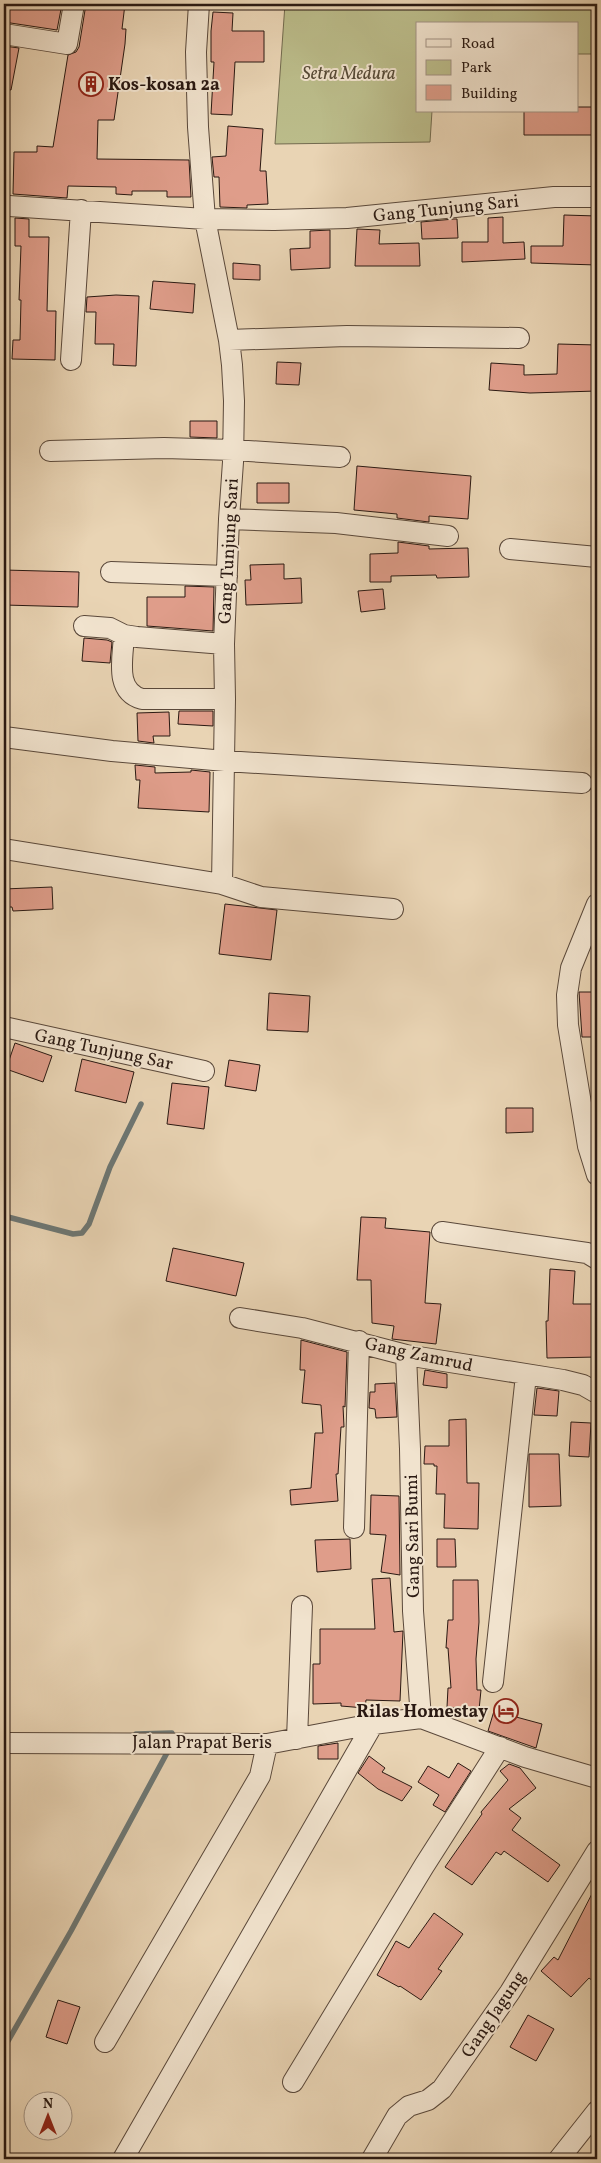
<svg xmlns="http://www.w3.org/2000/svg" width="601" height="2163" viewBox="0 0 601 2163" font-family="Vollkorn,serif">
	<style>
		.green { fill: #bbbc8a; stroke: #726a4e }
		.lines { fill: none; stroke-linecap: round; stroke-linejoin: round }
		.stream { stroke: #6d7774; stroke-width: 5.5 }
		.building { fill: #df9d8a; stroke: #2a1912 }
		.minor-casing { stroke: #5a483a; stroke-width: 22 }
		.minor { stroke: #f1e3ce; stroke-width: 20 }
		.labels { text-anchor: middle; stroke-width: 4; stroke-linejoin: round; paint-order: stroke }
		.park-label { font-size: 18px; font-style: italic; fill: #564a36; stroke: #f1e3ce }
		.poi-label { font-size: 18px; font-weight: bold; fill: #2a1912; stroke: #f1e3ce; text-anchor: start }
		.street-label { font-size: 18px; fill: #2a1912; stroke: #f1e3ce }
	</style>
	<rect width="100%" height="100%" fill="#e9d4b4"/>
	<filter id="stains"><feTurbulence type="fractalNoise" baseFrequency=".004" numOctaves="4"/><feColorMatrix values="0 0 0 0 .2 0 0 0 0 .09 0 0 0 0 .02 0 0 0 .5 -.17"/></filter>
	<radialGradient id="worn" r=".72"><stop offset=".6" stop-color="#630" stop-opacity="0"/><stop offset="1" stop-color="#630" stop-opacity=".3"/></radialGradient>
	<path class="green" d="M285 4H597V54H577V24H417V111H432L430 142 275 144Z"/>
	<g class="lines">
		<path class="stream" d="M4 1216 73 1234 82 1233 89 1224 110 1167 141 1104
			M136 1734 172 1733 173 1736
			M4 2048 71 1931 168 1751"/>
	</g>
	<path class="building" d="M4 4H62L57 30 4 22Z
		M86 4H125L122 29H126L125 44 114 120H98L97 159 189 160 191 197H167V191H132V195L116 194V187L68 186 67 198 13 194 14 152H37V146L53 147 68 55 76 52 79 47Z
		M213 12 233 13 232 31H264V62H235L232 115 211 114 214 62H211V31Z
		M4 46 19 48 11 90 4 89Z
		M577 107H597V135H524V111H577Z
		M228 126 263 129 260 171H266L268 204 247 205V208L220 207 219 177H214L212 157 226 156Z
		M564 215 597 216V265L531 263V246H563Z
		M503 217V243L524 242 525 259 462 262V242H488V218Z
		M15 218 29 219V237H49L47 311H56L55 360 12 359 13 340H20L21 300H19L21 246H15Z
		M454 219H457L458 238 422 239 421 222Z
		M357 229 380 230 379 244 419 243 420 266H355Z
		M330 230V268L291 270 290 249 310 248V231Z
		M233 263 260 265V280L233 279Z
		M153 281 195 284 193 313 150 309Z
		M116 295 139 296 136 366 113 365 114 344H95L96 312H86L87 297Z
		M558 344 597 345V391L530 393 489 390 491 363 524 365V375L557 374Z
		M277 362 301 363 299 385 276 384Z
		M190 421H217V438L190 437Z
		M357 466 471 476 468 519 429 516V522L397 518V514L354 510Z
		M257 483H289V503H257Z
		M398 542 429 546V549L468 548 469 577 437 578 436 575 391 576V582H370V554L398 553Z
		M284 564V579L301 578 302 603 246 605 245 580H251L250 565Z
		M4 570 79 572 78 607 4 605Z
		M185 586 214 587 213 631 147 626V597H185Z
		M383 589 385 609 361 612 358 591Z
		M84 638 107 640 112 642 110 663 82 661Z
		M179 711H213V726L178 724Z
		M169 712 170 736H153L154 743 138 741 137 713Z
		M135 765 155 767V773L191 772V770L210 772 209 812 138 808 140 780H136Z
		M52 887 53 909 13 911 12 907H4V889Z
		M225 904 277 910 271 960 219 954Z
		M579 992H597V1037H582Z
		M269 993 310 996 308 1032 267 1030Z
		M15 1043 52 1056 43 1082 6 1069Z
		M82 1059 134 1072 126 1103 75 1091Z
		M229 1060 260 1065 256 1091 225 1086Z
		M172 1083 209 1087 204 1129 167 1124Z
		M506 1108H533V1132L506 1133Z
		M361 1217 386 1218 385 1228 430 1232 425 1303 441 1304 436 1344 392 1339 394 1326 372 1323 371 1280H357Z
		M173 1248 244 1263 236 1296 166 1281Z
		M550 1269 575 1271 573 1304H597V1357L547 1358 546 1321H548Z
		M301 1340 347 1352 345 1407 343 1406 344 1427H341L338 1474H336L338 1501 291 1505 290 1490 311 1488 315 1433H323L321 1405 302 1403 305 1370H300Z
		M425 1370 447 1374V1388L423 1385Z
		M395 1383 397 1417 376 1418 375 1409 369 1408 370 1392H375V1384Z
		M537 1388 559 1391 557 1416 534 1415Z
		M466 1419 467 1483H479L478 1529 444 1528 445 1494H436L437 1466H434V1464H424L425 1446H449V1420Z
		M571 1422 591 1423 589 1457 569 1456Z
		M529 1454H559L561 1506 529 1507Z
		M371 1495 399 1496 400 1575 381 1572 386 1535 370 1534Z
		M350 1539 351 1569 317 1572 315 1540Z
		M437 1539H455L456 1567H437Z
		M390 1578 394 1632 403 1631 400 1701 366 1700 365 1708 341 1706V1703L313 1704V1664H320V1629H375L372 1579Z
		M453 1580H478L479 1622 476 1659 477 1690H481L479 1710 447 1707 448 1688H451L448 1648H446L448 1620H453Z
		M494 1711 542 1724 536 1748 488 1731Z
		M338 1743V1759H318V1746Z
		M369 1756 385 1768 382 1772 412 1787 402 1801 378 1789 358 1773Z
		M458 1763 471 1771 445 1812 433 1805 439 1795 418 1782 428 1766 449 1778Z
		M509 1764 520 1768 536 1788 509 1809 521 1818 512 1830 560 1865 548 1882 504 1851 501 1855 496 1852 472 1885 445 1867 482 1814 481 1812 508 1780 500 1771Z
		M597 1884V1984L589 1978 571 1997 541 1971 554 1957 558 1960Z
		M434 1913 463 1934 438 1969 442 1971 421 2000 400 1986 399 1987 377 1975 396 1941 409 1948Z
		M58 2000 80 2007 67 2044 46 2037Z
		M528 2015 554 2029 536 2061 510 2047Z"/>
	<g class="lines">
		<defs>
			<path id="minor" d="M199 4 196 52 198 127 205 219 229 340 232 365 234 401 233 462 229 519 224 644 225 699 222 884
				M4 34 67 44 74 4
				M9 206 205 219 274 220 347 218 554 197H597
				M229 340 347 336 519 338
				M71 360 81 210
				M50 451 164 448 233 450 340 457
				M229 519 336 523 448 536
				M510 549 597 557
				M111 572 227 576
				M84 626 110 628 124 635 137 637 224 644
				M124 635C123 658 114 691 142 699H225
				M4 737 112 751 225 761 582 783
				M4 849 222 884 261 897 393 909
				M597 904 571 968 567 995 568 1025 588 1146 597 1175
				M4 1027 204 1071
				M442 1232 587 1253 597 1259
				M240 1318 302 1328 406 1355 563 1380 583 1385 597 1393
				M406 1355 410 1449 413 1611 421 1718
				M354 1528 359 1341
				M493 1682 526 1375
				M297 1739 302 1606
				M4 1743 267 1744 373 1724 421 1718 525 1757 597 1778
				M105 2042 260 1776 267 1744
				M293 2082 424 1866 500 1747
				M123 2159 373 1724
				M372 2159 397 2116 409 2106 428 2100 442 2089 510 1992 597 1851
				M559 2159 597 2111"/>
		</defs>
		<use href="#minor" class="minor-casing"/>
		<use href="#minor" class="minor"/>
	</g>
	<defs>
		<symbol id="building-ring" viewBox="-11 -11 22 22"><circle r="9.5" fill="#f1e3ce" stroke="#8f2418" stroke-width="1.5"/><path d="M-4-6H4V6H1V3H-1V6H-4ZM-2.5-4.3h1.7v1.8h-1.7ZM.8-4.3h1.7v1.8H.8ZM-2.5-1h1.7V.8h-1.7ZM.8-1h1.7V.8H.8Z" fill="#8f2418"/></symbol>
		<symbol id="hotel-ring" viewBox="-11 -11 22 22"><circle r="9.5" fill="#f1e3ce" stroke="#8f2418" stroke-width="1.5"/><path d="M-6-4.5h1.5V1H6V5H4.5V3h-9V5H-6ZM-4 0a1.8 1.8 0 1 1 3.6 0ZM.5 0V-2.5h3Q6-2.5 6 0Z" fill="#8f2418"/></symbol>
	</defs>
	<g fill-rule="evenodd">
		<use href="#building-ring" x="77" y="70" width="28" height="28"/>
		<use href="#hotel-ring" x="492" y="1697" width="28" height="28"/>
	</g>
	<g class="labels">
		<g class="park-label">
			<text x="349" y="79">Setra Medura</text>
		</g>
		<g class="poi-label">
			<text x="108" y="90">Kos-kosan 2a</text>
			<text x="488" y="1717" text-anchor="end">Rilas Homestay</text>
		</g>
		<g class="street-label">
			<text transform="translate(446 208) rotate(-6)" y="6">Gang Tunjung Sari</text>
			<text transform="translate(228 551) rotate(-87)" y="6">Gang Tunjung Sari</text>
			<text transform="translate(104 1049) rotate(12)" y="6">Gang Tunjung Sar</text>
			<text transform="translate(419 1354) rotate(12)" y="6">Gang Zamrud</text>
			<text transform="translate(412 1536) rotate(-91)" y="6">Gang Sari Bumi</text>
			<text x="202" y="1748">Jalan Prapat Beris</text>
			<text transform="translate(493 2014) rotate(-56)" y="6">Gang Jagung</text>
		</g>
	</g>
	<rect width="601" height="2163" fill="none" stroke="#e9d4b4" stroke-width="20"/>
	<rect x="5" y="5" width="591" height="2153" fill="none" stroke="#2a1912" stroke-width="2.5"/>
	<rect x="10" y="10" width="581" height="2143" fill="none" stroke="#2a1912"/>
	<rect x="416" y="22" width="162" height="90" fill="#f1e3ce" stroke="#a19283"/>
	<rect x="426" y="39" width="25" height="8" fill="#f1e3ce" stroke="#a19283"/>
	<text x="461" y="48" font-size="15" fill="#2a1912">Road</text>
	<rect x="426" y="60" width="25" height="15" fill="#bbbc8a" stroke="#a19283"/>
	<text x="461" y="72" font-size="15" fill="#2a1912">Park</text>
	<rect x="426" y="85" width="25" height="15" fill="#df9d8a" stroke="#a19283"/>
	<text x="461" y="98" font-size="15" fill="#2a1912">Building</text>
	<g transform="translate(48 2116)"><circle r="24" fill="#f1e3ce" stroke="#a19283"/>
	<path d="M0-4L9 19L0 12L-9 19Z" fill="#8f2418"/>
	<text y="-8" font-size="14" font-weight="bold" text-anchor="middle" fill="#2a1912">N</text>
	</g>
	<rect width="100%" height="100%" filter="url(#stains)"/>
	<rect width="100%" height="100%" fill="url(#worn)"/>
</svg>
